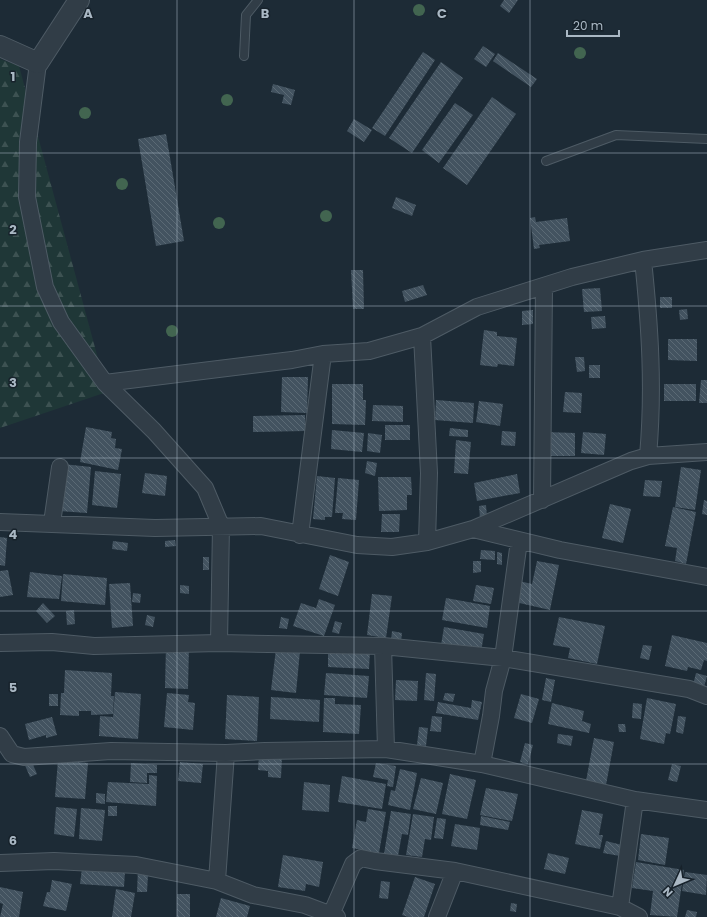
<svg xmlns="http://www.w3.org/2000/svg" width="707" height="917" viewBox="0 0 707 917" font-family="Poppins,sans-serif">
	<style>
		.forest { fill: url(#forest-firs) }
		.building { fill: url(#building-back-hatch) }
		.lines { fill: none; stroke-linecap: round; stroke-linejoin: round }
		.service-casing { stroke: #4e5b65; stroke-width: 10 }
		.minor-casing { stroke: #4e5b65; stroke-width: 18 }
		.tertiary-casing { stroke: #4e5b65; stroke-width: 22 }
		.service { stroke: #313d47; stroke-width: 8 }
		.minor { stroke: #313d47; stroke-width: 16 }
		.tertiary { stroke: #313d47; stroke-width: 20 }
		.tree { fill: #426550 }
		.grid { fill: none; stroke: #aab8c4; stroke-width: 1; stroke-opacity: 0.55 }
		.grid-label { font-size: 13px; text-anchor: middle; font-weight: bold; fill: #aab8c4; stroke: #17222b; stroke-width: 3; stroke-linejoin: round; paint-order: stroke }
	</style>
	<defs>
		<pattern id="forest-firs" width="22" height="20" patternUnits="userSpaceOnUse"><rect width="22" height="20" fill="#1f3737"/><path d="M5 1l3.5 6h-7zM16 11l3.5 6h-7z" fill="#3d5252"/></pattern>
		<pattern id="building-back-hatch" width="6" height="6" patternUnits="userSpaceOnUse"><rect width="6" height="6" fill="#435360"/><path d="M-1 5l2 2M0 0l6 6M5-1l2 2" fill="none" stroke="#5b6a75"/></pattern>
	</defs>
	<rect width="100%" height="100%" fill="#1d2b36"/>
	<path class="forest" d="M0 59 19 66 107 392 0 428Z"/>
	<path class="building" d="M504 0H518L509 13 500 6Z
		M483 46 495 54 486 67 474 59Z
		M423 52 435 60 385 136 372 128Z
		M498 53 537 79 531 87 493 61Z
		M441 62 463 78 412 153 389 138Z
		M273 84 295 90 291 105 282 103 284 95 271 92Z
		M492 97 516 114 467 185 443 168Z
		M455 103 473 115 439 163 422 150Z
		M354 119 372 130 364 142 347 131Z
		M166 134 184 241 156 246 138 139Z
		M396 197 416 205 412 216 392 208Z
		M535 217 536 222 567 218 570 241 539 245 540 248 534 249 530 218Z
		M351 270H363L364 309H353Z
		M423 285 427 295 405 302 402 291Z
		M600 288 602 311 584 312 582 289Z
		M660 297H672V308H660Z
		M687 309 688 319 680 320 679 310Z
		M533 310V324L522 325V311Z
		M605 316 606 328 592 329 591 317Z
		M484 330 497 332V336L517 338 514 366 498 364 497 367 480 365Z
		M668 339H697V361L668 360Z
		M575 357H584L585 371 577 372Z
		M589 365H600V378H589Z
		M282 377H308L307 413 281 412Z
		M701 380H707V403H699Z
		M332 384H363V400H366L365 425 332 424Z
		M664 384H696V401H664Z
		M565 392 582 393 581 413 563 412Z
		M436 400 474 403 473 423 435 420Z
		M479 401 503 404 500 426 476 422Z
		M373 405 403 406V422L372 421Z
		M305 415V431L253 432V416Z
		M385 425H410V440H385Z
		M86 427 112 432 111 438 116 439 115 448 122 449 118 470 80 462Z
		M450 428 468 430V437L449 436Z
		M332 430 364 433 362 452 331 449Z
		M502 431 516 432 515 446 501 445Z
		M545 432 575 433V456H545Z
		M583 432 606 434 604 455 581 453Z
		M368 433 382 435 380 453 367 451Z
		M456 440 471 442 468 474 454 473Z
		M367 461 377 463 375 476 365 473Z
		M63 464 91 467 87 513 59 511Z
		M681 467 701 470 695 510 675 507Z
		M95 471 121 474 117 508 92 505Z
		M145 473 167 476 165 496 142 493Z
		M517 474 520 493 477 501 474 483Z
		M317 476 335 478 332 517H325V520L313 519Z
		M378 477H411L412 495H407V510L379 511Z
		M338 478 359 480 356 520 342 519 343 513H335Z
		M645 480 662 481 660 497 643 496Z
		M704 500 707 501V515L702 514Z
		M610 504 631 509 623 543 602 538Z
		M486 505 487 517 480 518 479 506Z
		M673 507 696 512 686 564 675 561 677 548 665 546Z
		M382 514H400L399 532H381Z
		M0 537 7 538 5 566 0 565Z
		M175 540 176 546 165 547V541Z
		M113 541 128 543 127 551 112 549Z
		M481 550 495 551V560L480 559Z
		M497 552 502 553V565L497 564Z
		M330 555 349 562 338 596 319 589Z
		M203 557H209V570H203Z
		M473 561H481V572L473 573Z
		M537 561 559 565 550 610 515 602 519 581 532 584Z
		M8 570 13 595 0 597V571Z
		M30 572 62 576 59 599 27 597Z
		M63 574 107 578 105 605 61 601Z
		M130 583 133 626 112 628 109 584Z
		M180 585 189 586V594L180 593Z
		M476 585 494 588 491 604 473 601Z
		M133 593 141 594 140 603 132 602Z
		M372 594 392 596 386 638 367 635Z
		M446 598 490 606 487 628 442 620Z
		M319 599 335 605 324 636 293 626 301 603 316 608Z
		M43 603 55 616 47 623 36 611Z
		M74 610 75 624 67 625 66 611Z
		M147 615 155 617 153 627 145 625Z
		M281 617 289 619 287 629 279 628Z
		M559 617 605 626 597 664 568 658 570 648 553 645Z
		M335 621 342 623 339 634 332 632Z
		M444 627 484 634 481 652 441 645Z
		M392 631 402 633 401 642 391 641Z
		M672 635 707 643V661L704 660 701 670 688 667 687 671 665 666Z
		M166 645 189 646 188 689 165 688Z
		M643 645 652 646 649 660 640 658Z
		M276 649 300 651 296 693 271 690Z
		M328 650 370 651 369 669 328 667Z
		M65 670 112 673 111 696H114L113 714 91 715V711H79V716L60 715 61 693H64Z
		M326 673 369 676 367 698 324 695Z
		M426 673 436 674 434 701 424 700Z
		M696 673 707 676 704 687 693 685Z
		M546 678 555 680 551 702 542 700Z
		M396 680 418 681 417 701 395 700Z
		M115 692 141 694 138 739 99 736 100 716 113 717Z
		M167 693 189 695 188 702 195 703 193 730 164 727Z
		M445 693 455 694 453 702 443 700Z
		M49 694H58V706H49Z
		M521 694 539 699 532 723 514 718Z
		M227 695 259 697 257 741 225 739Z
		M271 697 320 700 319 722 270 719Z
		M324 698H335V704L361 705 359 734 323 732Z
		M647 698 676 704 670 734 666 733 664 744 640 739Z
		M472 700 482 702 478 720 436 713 438 702 471 708Z
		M552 703 584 711 582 721 591 724 589 733 548 724Z
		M633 703 642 704 641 719 632 718Z
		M432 716 442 717 441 732 430 731Z
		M678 716 686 717 683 734 676 732Z
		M52 717 57 735 46 738V735L29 740 25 724Z
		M618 724H625L626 732H619Z
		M419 727 428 728 426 746 417 745Z
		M558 734 573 736 571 746 557 743Z
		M594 738 614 742 606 785 586 781Z
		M525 743 533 745 528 764 520 762Z
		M259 755 282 756 281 778 268 777V771L258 770Z
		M31 760 37 774 30 777 24 763Z
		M58 760 88 763 85 799 55 797Z
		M180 762 203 764 201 783 178 781Z
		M131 763 157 765V773H147V783L130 782Z
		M376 763 396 766 393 787 387 786 388 780 373 777Z
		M672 764 681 766 677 782 668 780Z
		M400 769 417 773 410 810 388 805 391 790 395 791Z
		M450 774 476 780 467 819 442 814Z
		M149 775 157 776 156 806 106 802 108 782 149 784Z
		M342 776 386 784 382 809 338 802Z
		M421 778 443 783 436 814 413 809Z
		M304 782 330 785 329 812 302 810Z
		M486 788 518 794 512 821 480 815Z
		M96 793 105 794V804L96 803Z
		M108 806H117V816H108Z
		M56 807 77 809 74 837 54 834Z
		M81 808 105 810 102 841 79 839Z
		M368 809 386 812 379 853 352 848 357 820 366 822Z
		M582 810 603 814 599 835H603L600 849 575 844Z
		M391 811 411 814 408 835 402 834 398 856 384 854Z
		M413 814 434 817 431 840 425 839 422 857 406 855Z
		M481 816 510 822 508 830 480 825Z
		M437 818 446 819 443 839 434 838Z
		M455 824 480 828 477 850 451 846Z
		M641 834 669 838 665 865 638 860Z
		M606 841 622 845 620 856 603 853Z
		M548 853 569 858 565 874 544 869Z
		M283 855 323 862 319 887 306 884 305 891 278 887Z
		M636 862 684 870 677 917 650 915 653 891 632 888Z
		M82 868 125 871 124 887 80 884Z
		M138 868 148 875 147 892H137Z
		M685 872 707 875 706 895 682 891Z
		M415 877 435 884 424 917H408L402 915Z
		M52 880 72 884 66 911 43 906 47 892H50Z
		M381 881 390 882 388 899 379 898Z
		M0 887 23 892 19 917H0L3 904 0 903Z
		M116 889 135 893 131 917H112Z
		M177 894H190V917H177Z
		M221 898 250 906 247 917H216Z
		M511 903 517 904 516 912 510 911Z
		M687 910 697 912 696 917H685Z"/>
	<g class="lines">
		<defs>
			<path id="service" d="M244 56 246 15 258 0
				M546 161 616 135 707 139"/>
			<path id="minor" d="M643 260C650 327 654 389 648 456
				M422 336 429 473 427 542
				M105 383 292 360 323 354 369 351 422 336 477 307 572 277 643 260 707 250
				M542 500 544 286
				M0 522 155 528 261 526 357 545 392 547 427 542 473 529 631 461 648 456 707 452
				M52 523 60 467
				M473 529 560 550 707 577
				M300 535 323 354
				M0 643 52 642 94 646 219 643 221 526 205 488 154 431 105 383 61 322 45 287 27 197 28 142 38 63
				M219 643 383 646 503 658 689 689 707 696
				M383 646 386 749
				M0 736 12 754 24 757 111 751 226 753 265 751 386 749 482 764 635 800 707 810
				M482 764 491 716 494 691 503 658 519 541
				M0 863 54 861 136 865 217 881 253 895 305 905 337 917
				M217 881 226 753
				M620 907 635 800
				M330 917 353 864 361 858 375 861 455 871 620 907 639 917
				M437 917 455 871"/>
			<path id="tertiary" d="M0 46 38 63 79 0"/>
		</defs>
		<use href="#service" class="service-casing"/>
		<use href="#minor" class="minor-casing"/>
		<use href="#tertiary" class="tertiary-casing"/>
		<use href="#service" class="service"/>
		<use href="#minor" class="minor"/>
		<use href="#tertiary" class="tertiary"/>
	</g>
	<g class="tree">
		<circle cx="419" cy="10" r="6"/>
		<circle cx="580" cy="53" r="6"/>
		<circle cx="227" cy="100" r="6"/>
		<circle cx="85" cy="113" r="6"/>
		<circle cx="122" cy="184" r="6"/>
		<circle cx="326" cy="216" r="6"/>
		<circle cx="219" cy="223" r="6"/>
		<circle cx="172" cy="331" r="6"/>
	</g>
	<path class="grid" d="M177 0V917M354 0V917M530 0V917M0 153H707M0 306H707M0 458H707M0 611H707M0 764H707"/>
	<g class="grid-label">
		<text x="88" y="18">A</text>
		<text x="265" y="18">B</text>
		<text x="442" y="18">C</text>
		<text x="13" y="81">1</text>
		<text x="13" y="234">2</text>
		<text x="13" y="387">3</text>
		<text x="13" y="539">4</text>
		<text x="13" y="692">5</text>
		<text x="13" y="845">6</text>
	</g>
	<g transform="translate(675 885) rotate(226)" stroke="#17222b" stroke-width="3" paint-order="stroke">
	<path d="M0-3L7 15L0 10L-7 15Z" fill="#aab8c4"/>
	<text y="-6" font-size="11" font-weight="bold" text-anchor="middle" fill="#aab8c4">N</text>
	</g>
	<path d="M567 30v6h52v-6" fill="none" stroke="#aab8c4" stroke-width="2"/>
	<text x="573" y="30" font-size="12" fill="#aab8c4" stroke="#17222b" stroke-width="3" paint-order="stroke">20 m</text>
</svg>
